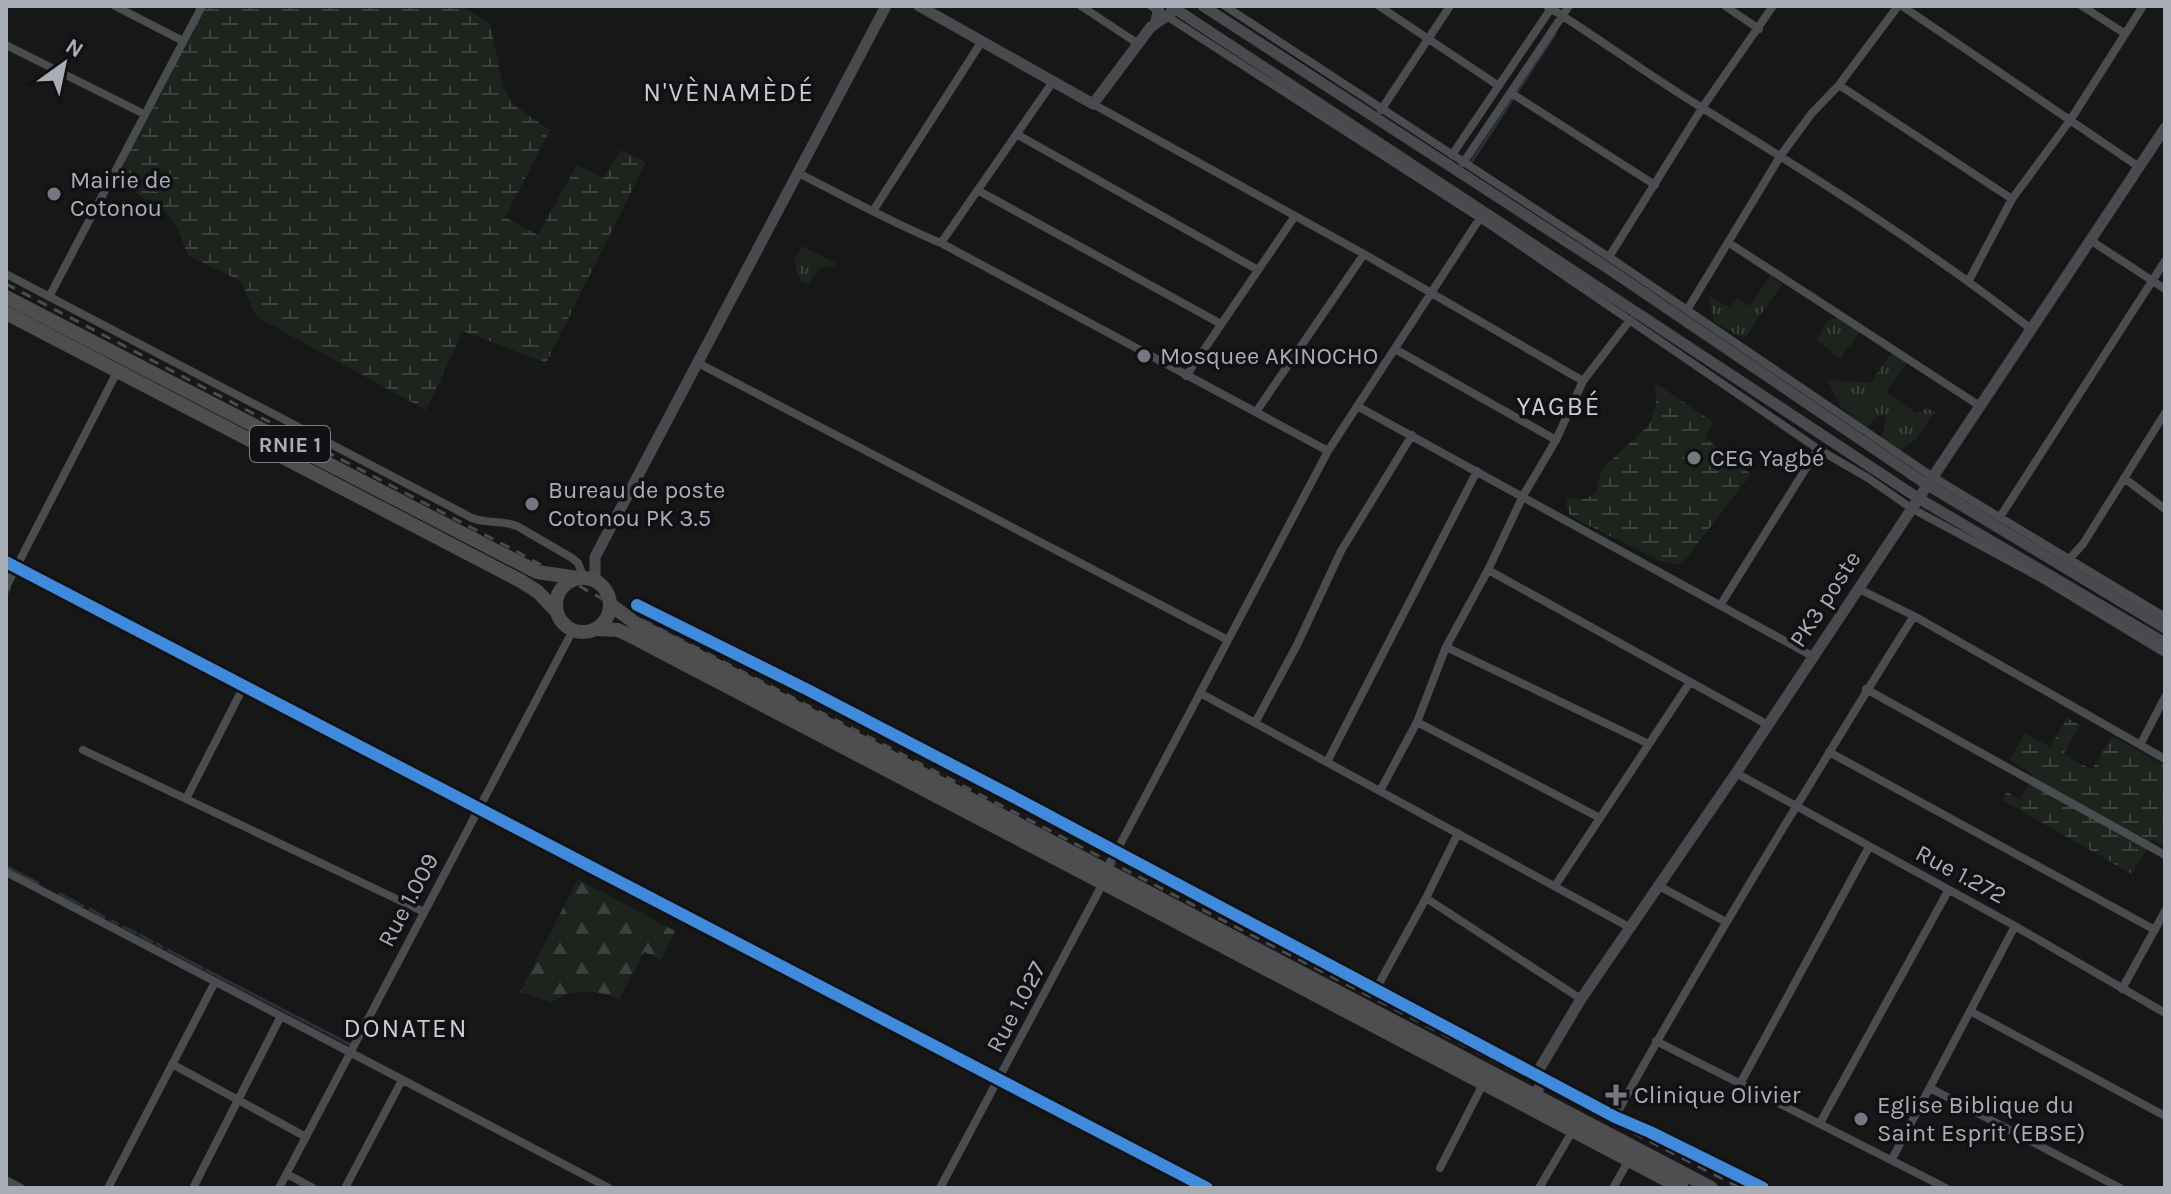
<svg xmlns="http://www.w3.org/2000/svg" width="2171" height="1194" viewBox="0 0 2171 1194" font-family="Karla,sans-serif">
	<style>
		.grass { fill: url(#grass-tufts) }
		.forest { fill: url(#forest-firs) }
		.wetland { fill: url(#wetland-marsh) }
		.lines { fill: none; stroke-linecap: round; stroke-linejoin: round }
		.stream { stroke: #2a3239; stroke-width: 3 }
		.street { stroke: #4b4c50; stroke-width: 8 }
		.secondary { stroke: #4a4a4e; stroke-width: 11 }
		.highway { stroke: #4e4e51; stroke-width: 14 }
		.rail { stroke: #4b4c4f; stroke-width: 3; stroke-dasharray: 10 8; stroke-linecap: butt }
		.cycleway-casing { stroke: #111113; stroke-width: 17 }
		.cycleway { stroke: #408adc; stroke-width: 12 }
		.poi-dot { fill: #757880; stroke: #111113; stroke-width: 3 }
		.labels { text-anchor: middle; stroke-width: 7; stroke-linejoin: round; paint-order: stroke }
		.shield { fill: #111113; stroke: #7b7e86; stroke-width: 2 }
		.shield-label { font-size: 22px; font-weight: bold; fill: #a8adb8 }
		.poi-label { font-size: 24px; fill: #a8adb8; stroke: #111113; text-anchor: start }
		.street-label { font-size: 24px; fill: #a8adb8; stroke: #111113 }
		.neighbourhood-label { font-size: 26px; letter-spacing: 2px; fill: #c9ccd4; stroke: #111113 }
	</style>
	<defs>
		<pattern id="grass-tufts" width="24" height="20" patternUnits="userSpaceOnUse" patternTransform="scale(2)"><rect width="24" height="20" fill="#1d241e"/><path d="M3 7l-1-3M5 7V3M7 7l1-3M15 17l-1-3M17 17v-4M19 17l1-3" fill="none" stroke="#3b413d"/></pattern>
		<pattern id="forest-firs" width="22" height="20" patternUnits="userSpaceOnUse" patternTransform="scale(2)"><rect width="22" height="20" fill="#1d241e"/><path d="M5 1l3.5 6h-7zM16 11l3.5 6h-7z" fill="#3b413d"/></pattern>
		<pattern id="wetland-marsh" width="20" height="14" patternUnits="userSpaceOnUse" patternTransform="scale(2)"><rect width="20" height="14" fill="#1d241e"/><path d="M1 5h8M5 5V1M11 12h8M15 12V8" fill="none" stroke="#3b413d"/></pattern>
	</defs>
	<rect width="100%" height="100%" fill="#171717"/>
	<path class="grass" d="M802 246 836 263V266L820 268 808 284 801 282 794 261Z
		M1770 276 1782 284 1744 339 1714 322 1709 297 1729 307 1738 299 1750 306Z
		M1840 316 1860 331 1840 359 1817 340 1827 321Z
		M1893 351 1908 362 1886 392 1916 413 1927 408 1935 412 1915 440 1900 451 1882 438 1886 415 1877 417 1866 428 1840 406 1828 380 1870 383Z"/>
	<path class="forest" d="M578 879 675 931 661 960 644 952 619 999C595 989 575 988 551 1002L520 992Z"/>
	<path class="wetland" d="M205 6H460L490 23 503 86 512 104 550 130 505 217 538 235 577 165 604 178 621 150 646 162 546 363 463 331 426 410 259 318 253 311 242 282 188 255C182 241 178 224 167 214 147 197 132 197 120 170Z
		M1655 383 1713 422 1705 438 1751 474 1685 560 1678 565 1660 561 1570 516 1566 505 1568 498 1583 499 1592 496 1597 490 1602 469 1649 425 1656 406Z
		M2067 718 2080 725 2064 754 2092 770 2112 736 2165 766V847L2152 840 2132 874 2002 800 2007 792 2020 800 2034 775 2010 760 2025 733 2050 747Z"/>
	<g class="lines">
		<path class="stream" d="M1470 164 1555 34
			M6 595 10 588
			M6 866 38 883
			M60 894 83 906
			M90 909 104 917
			M112 921 118 924
			M123 927 136 933
			M140 935 152 942
			M157 944 162 947
			M168 950 202 968
			M206 970 349 1044"/>
		<path class="street" d="M115 6 183 41
			M1081 6 1137 43
			M1151 6 1480 218 1818 449 1868 478 1911 508 2041 578 2165 653
			M1225 6 1609 257 1933 477 2165 617
			M1379 6 1499 86
			M1547 6C1600 39 1651 77 1704 109 1816 178 1928 248 2031 329
			M1725 6 1759 29
			M1902 6 2139 167
			M2082 6 2124 33
			M6 45 144 114
			M1839 85 2012 199
			M1511 93 1655 185
			M1093 104 1364 254 1583 381
			M1381 110 1450 6
			M1018 135 1258 270
			M1452 155 1552 7
			M1463 163 1569 6
			M798 173C846 197 892 223 941 243L1328 451
			M979 191 1221 324
			M873 211 982 41
			M2090 240 2165 289
			M941 243 1052 83
			M1729 243 1980 406
			M1609 257 1702 108 1773 6
			M6 274 472 518C487 524 502 520 517 526L572 558 578 563 584 578
			M1969 280 2012 199 2071 119 2143 6
			M49 297 202 6
			M1687 310 1781 155 1812 113 1839 85 1898 6
			M1395 349 1556 440
			M698 363 1228 640
			M1186 376 1295 216
			M1357 406 1814 657
			M1256 412 1364 254
			M2124 478 2165 509
			M2000 517 2165 261
			M2070 558 2083 544 2165 413
			M6 562 1207 1188
			M1488 570 1768 725
			M6 587 117 372
			M1859 589 1914 616 2165 759
			M1721 604 1818 449
			M637 605 808 690 1025 803 1615 1117 1650 1132 1763 1188
			M1446 647 1649 744
			M1866 689 2165 855
			M1200 693 1629 927
			M1417 722 1600 818
			M1255 723 1297 645 1341 551 1412 435
			M2140 745 2165 697
			M83 750 424 912
			M1829 752 2155 930
			M1327 762 1477 471
			M1736 773 2015 926 2165 1013
			M1380 791 1417 722 1446 647 1488 570 1523 496 1556 440 1583 381 1630 320
			M186 799 244 686
			M1106 871 1328 451 1480 218
			M6 872 609 1188
			M1657 885 1726 922
			M1555 886 1690 682
			M1426 898 1581 999
			M1376 989 1426 898 1458 833
			M2122 989 2165 911
			M1970 1011 2165 1116
			M1656 1041 1946 1188
			M172 1064 306 1137
			M1741 1082 1869 847
			M1930 1088 2120 1188
			M1615 1117C1668 1019 1725 924 1783 828 1827 757 1869 686 1914 616
			M1820 1123 1948 891
			M1892 1159 2015 926
			M1440 1168 1484 1082
			M287 1174 313 1188
			M6 1180 21 1188
			M108 1188 215 982
			M193 1188 281 1016
			M279 1188 573 630
			M345 1188 402 1080
			M940 1188 1102 885
			M1539 1188 1572 1132
			M1613 1188 1629 1160"/>
		<path class="secondary" d="M919 6 1093 104 1150 28C1159 19 1170 17 1178 6
			M1171 6 1918 498 2165 643
			M1203 6 1609 269 1926 484 2165 628
			M1156 22 1159 6
			M595 580V557L886 6
			M1535 1096 1541 1083 1537 1073 1581 999 1736 773 2165 128"/>
		<path class="highway" d="M6 297 537 572 578 578
			M6 313 521 581 538 592 557 612
			M556 605a27 27 0 1 1 54 0a27 27 0 1 1-54 0Z
			M610 604 635 623 1711 1188
			M595 629 618 630 631 636C981 821 1333 1001 1682 1188"/>
		<path class="rail" d="M6 284 514 550 610 603 1740 1188"/>
		<defs>
			<path id="cycleway" d="M6 562 1207 1188
				M637 605 808 690 1025 803 1615 1117 1650 1132 1763 1188"/>
		</defs>
		<use href="#cycleway" class="cycleway-casing"/>
		<use href="#cycleway" class="cycleway"/>
	</g>
	<g class="poi-dot">
		<circle cx="54" cy="194" r="8"/>
		<circle cx="1144" cy="356" r="8"/>
		<circle cx="1694" cy="458" r="8"/>
		<circle cx="532" cy="504" r="8"/>
		<path d="M1612 1083h8v8h8v8h-8v8h-8v-8h-8v-8h8z"/>
		<circle cx="1861" cy="1119" r="8"/>
	</g>
	<g class="labels">
		<rect class="shield" x="250" y="426" width="80" height="36" rx="6"/>
		<g class="shield-label">
			<text x="290" y="452">RNIE 1</text>
		</g>
		<g class="poi-label">
			<text x="70" y="188">Mairie de<tspan x="70" dy="28">Cotonou</tspan></text>
			<text x="1160" y="364">Mosquee AKINOCHO</text>
			<text x="1710" y="466">CEG Yagbé</text>
			<text x="548" y="498">Bureau de poste<tspan x="548" dy="28">Cotonou PK 3.5</tspan></text>
			<text x="1634" y="1103">Clinique Olivier</text>
			<text x="1877" y="1113">Eglise Biblique du<tspan x="1877" dy="28">Saint Esprit (EBSE)</tspan></text>
		</g>
		<g class="street-label">
			<text transform="translate(1825 599) rotate(-57)" y="8">PK3 poste</text>
			<text transform="translate(1961 874) rotate(28)" y="8">Rue 1.272</text>
			<text transform="translate(408 900) rotate(-62)" y="8">Rue 1.009</text>
			<text transform="translate(1016 1007) rotate(-62)" y="8">Rue 1.027</text>
		</g>
		<g class="neighbourhood-label">
			<text x="729" y="101">N'VÈNAMÈDÉ</text>
			<text x="1559" y="415">YAGBÉ</text>
			<text x="406" y="1037">DONATEN</text>
		</g>
	</g>
	<rect width="2171" height="1194" fill="none" stroke="#a8adb8" stroke-width="16"/>
	<g transform="translate(64 64) rotate(33)" stroke="#111113" stroke-width="6" paint-order="stroke">
	<path d="M0-6L14 30L0 20L-14 30Z" fill="#a8adb8"/>
	<text y="-12" font-size="22" font-weight="bold" text-anchor="middle" fill="#a8adb8">N</text>
	</g>
</svg>
